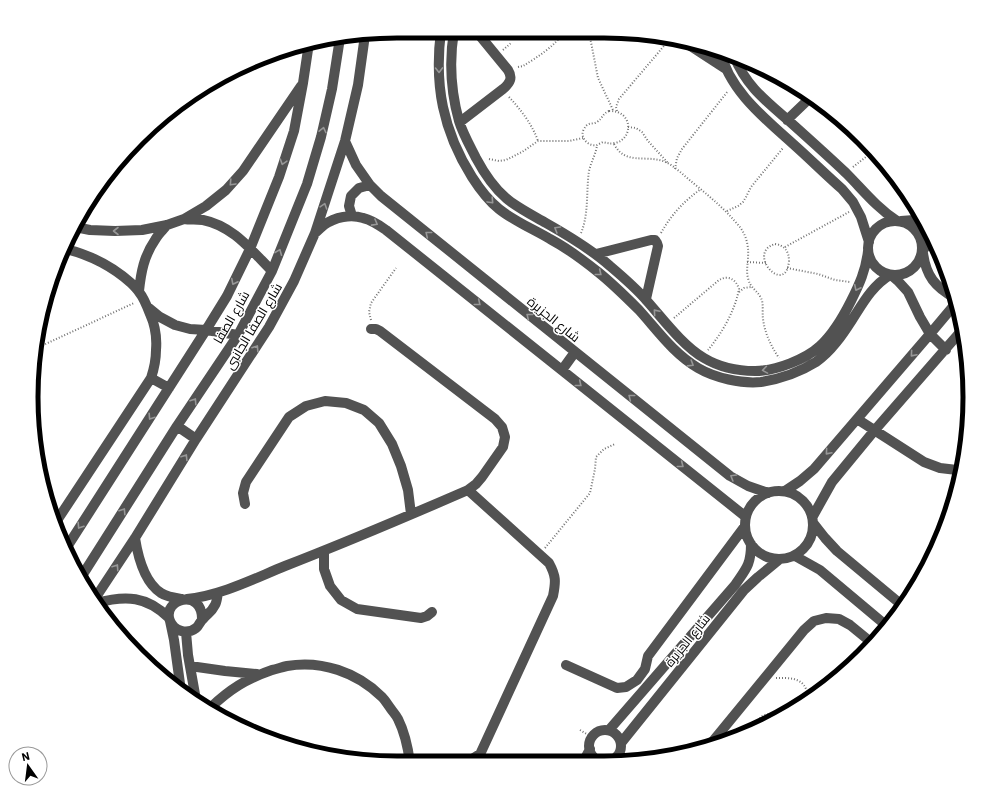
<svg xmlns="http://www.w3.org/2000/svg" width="1001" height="794" viewBox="0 0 1001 794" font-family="'IBM Plex Sans',Cairo,sans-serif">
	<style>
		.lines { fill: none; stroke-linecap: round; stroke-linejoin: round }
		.path { stroke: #747474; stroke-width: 2; stroke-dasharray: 1 2; stroke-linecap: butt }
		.minor { stroke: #525252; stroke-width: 10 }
		.oneway { stroke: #979797 }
		.labels { text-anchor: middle; stroke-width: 3; stroke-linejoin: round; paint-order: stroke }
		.street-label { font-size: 13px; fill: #000; stroke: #fff }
		.rim { fill: none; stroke: #000; stroke-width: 5 }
	</style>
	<rect width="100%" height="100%" fill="#fff"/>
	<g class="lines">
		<path class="path" d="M589 32 598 78 613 110
			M503 50 511 43
			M518 67 523 66C536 58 557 45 563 32
			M509 97C521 110 532 124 538 141
			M609 111C633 110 634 139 615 143 610 144 607 143 603 142 601 143 599 144 597 145 588 147 579 137 584 129 588 121 593 125 597 122 603 118 602 114 609 111Z
			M617 111 616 107 619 99 669 40
			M628 127 636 128 642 132 648 141 668 163
			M614 144C625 165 644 155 663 161 674 165 683 175 692 182 709 196 725 209 739 226 746 234 749 246 748 257 748 264 746 271 748 278 750 288 757 290 761 298 764 304 762 312 763 319 765 334 771 346 779 358
			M489 159 499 161 506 160 522 152 538 141H569L583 138
			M853 167 871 153
			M675 169 677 158 682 149 728 91
			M727 211 738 206 743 202 746 197 751 187 783 148
			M581 233C589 214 586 192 589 171 591 162 596 154 597 145
			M661 233C671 215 684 201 701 189
			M775 244C784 245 789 251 789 261 786 297 745 253 775 244Z
			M785 247 849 212
			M747 262 766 263
			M787 268 818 274 835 280 850 282
			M739 292 744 288 751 287
			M674 318 719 280C728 275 736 279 739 289 735 311 722 333 708 350
			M371 320 369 312 371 303 396 268
			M37 348 134 303
			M545 548 590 493 595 469 596 457 604 449 615 444
			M776 678C788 678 801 677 806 689 808 693 808 695 808 699
			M754 729C756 726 758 720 761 717 767 712 780 714 787 714
			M580 730 592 737
			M734 731 740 735"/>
		<path class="minor" d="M441 31C434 85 443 131 472 177 479 188 489 201 499 209 514 221 533 229 550 239 567 248 583 260 598 272 613 284 626 297 639 310 658 331 673 353 698 368 715 378 742 384 761 382 780 379 800 372 816 362 831 352 843 334 852 320 863 303 872 286 890 275
			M454 31C449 61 451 92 459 121 463 134 470 146 476 158 484 173 493 187 506 198 516 207 534 216 546 223 569 236 591 249 610 266 623 277 636 288 647 301 663 319 683 346 704 358 719 367 738 371 755 371 776 371 806 359 820 346 833 334 843 317 851 301 859 285 866 270 868 251
			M686 43 726 69
			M720 50C728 89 764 118 792 143 809 158 825 174 842 189L853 202 861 217 869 242
			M734 56C746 86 766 101 789 121 808 138 827 155 846 173 863 190 876 207 897 221
			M787 120 811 97
			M460 122 503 89C510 83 513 78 508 70L476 31
			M345 141 356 165 370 185 381 196 730 476 748 486 768 493
			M352 216 349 206 351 196 359 188 370 185
			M184 219C190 220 197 219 203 220 233 226 251 250 272 271
			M868 248a27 27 0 1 1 54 0a27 27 0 1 1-54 0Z
			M901 221 914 220 922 217
			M75 227 90 230 115 231 142 230 167 225 184 219 206 206 226 190 243 171 301 86
			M315 233C318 231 321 227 324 225 335 217 351 214 363 218 372 220 379 225 386 230L746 517
			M923 250 932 239
			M923 253C926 276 935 287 955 298
			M596 254 651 240H655L657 243 658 246 646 299
			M891 275 898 281 908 292 920 317 930 334 946 350
			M139 291C141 272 144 256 155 240 158 234 163 230 167 225
			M149 308 160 317 175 325 190 329 206 330 238 335
			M562 370 575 352
			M151 378 169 388
			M857 419 924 462 940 468 957 470H961
			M177 426 196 439
			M468 490 549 563C556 576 556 581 553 596L476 763
			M785 491 800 481 814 469 930 334 956 303
			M745 525a34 34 0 1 1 68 0a34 34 0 1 1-68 0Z
			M245 504 243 493 246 482 289 417 306 406 325 401 346 403 364 410 379 423 392 444 401 466 408 490 411 514
			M813 516 832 482 874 431 962 330
			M56 522 151 378C154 369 156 360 156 350 157 338 155 325 150 314 147 306 144 298 139 292 137 289 134 286 131 283 112 266 90 255 66 249
			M814 524 825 538 837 551 903 606
			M135 538C138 557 144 582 161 593 167 597 175 598 182 599
			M67 547 206 330 227 296 250 249 279 177 294 131 303 83 309 43
			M324 551V569L330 586 341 600 357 609 421 618 427 616 432 612
			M795 556 820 570 888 627
			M80 579 177 426 238 335 272 271 307 184 321 137 332 89 340 38
			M187 599C222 595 253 579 285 566 347 542 408 516 468 490L476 484 482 477 503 447 505 437 502 427 495 419 380 331 376 329H371
			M94 600 135 538 196 439 269 327 294 281 315 233 345 141 358 85 365 35
			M96 603C126 595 147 596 169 618
			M202 620C203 587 161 599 170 621 174 631 187 635 196 628 199 626 200 621 203 619 208 613 211 613 215 605 217 602 217 597 218 593
			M170 621 174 640 181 691
			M186 632 188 655 196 700
			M566 665 617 688 626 687 637 680 645 669 648 656 745 526
			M190 666 225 671 257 674
			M210 708C230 689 246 679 272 670 277 669 282 667 287 666 321 660 357 672 382 697 385 700 388 705 391 709 393 712 396 715 398 719 405 733 408 747 410 763
			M609 730 735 585C746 569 751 565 751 544
			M589 746a16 16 0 1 1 32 0a16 16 0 1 1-32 0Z
			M621 743 744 590 758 577 780 559
			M709 746 804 630 814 621 826 618 839 619 850 625 872 643
			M617 756 628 762
			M583 762 590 749
			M466 763 480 754"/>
	</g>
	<defs><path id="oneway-chevron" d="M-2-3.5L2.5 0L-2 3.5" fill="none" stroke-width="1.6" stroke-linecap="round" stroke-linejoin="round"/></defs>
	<g class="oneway">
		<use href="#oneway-chevron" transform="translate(439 70) rotate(89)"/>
		<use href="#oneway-chevron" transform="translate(323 130) rotate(-77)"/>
		<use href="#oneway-chevron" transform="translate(283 162) rotate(108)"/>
		<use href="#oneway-chevron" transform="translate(232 183) rotate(133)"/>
		<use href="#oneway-chevron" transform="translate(491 201) rotate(47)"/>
		<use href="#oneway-chevron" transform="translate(324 206) rotate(-72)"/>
		<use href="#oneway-chevron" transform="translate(375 223) rotate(29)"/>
		<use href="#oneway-chevron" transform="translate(557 229) rotate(-149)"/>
		<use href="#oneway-chevron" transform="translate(116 231) rotate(180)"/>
		<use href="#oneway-chevron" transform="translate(428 234) rotate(-141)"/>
		<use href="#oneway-chevron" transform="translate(279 252) rotate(-68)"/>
		<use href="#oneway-chevron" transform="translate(599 273) rotate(39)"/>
		<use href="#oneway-chevron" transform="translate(234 282) rotate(117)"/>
		<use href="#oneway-chevron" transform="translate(857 288) rotate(116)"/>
		<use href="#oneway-chevron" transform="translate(478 303) rotate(39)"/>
		<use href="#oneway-chevron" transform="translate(656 312) rotate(-131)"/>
		<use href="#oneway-chevron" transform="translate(529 316) rotate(-141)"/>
		<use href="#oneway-chevron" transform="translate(256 348) rotate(-57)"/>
		<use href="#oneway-chevron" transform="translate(913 354) rotate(131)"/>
		<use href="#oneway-chevron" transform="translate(691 364) rotate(32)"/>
		<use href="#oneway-chevron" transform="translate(765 370) rotate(171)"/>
		<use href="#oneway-chevron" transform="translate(579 384) rotate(39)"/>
		<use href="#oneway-chevron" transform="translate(631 397) rotate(-141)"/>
		<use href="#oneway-chevron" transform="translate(194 401) rotate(-57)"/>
		<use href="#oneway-chevron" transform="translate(151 417) rotate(123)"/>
		<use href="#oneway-chevron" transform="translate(828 452) rotate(131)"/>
		<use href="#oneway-chevron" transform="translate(185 457) rotate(-58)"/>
		<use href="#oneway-chevron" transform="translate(681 465) rotate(38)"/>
		<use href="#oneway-chevron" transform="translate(733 477) rotate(-149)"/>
		<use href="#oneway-chevron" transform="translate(123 511) rotate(-57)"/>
		<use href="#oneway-chevron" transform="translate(80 526) rotate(123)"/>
		<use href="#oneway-chevron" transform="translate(116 567) rotate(-56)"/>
	</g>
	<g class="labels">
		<g class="street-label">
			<text transform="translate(231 317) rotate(-60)" y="5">شارع الصفا</text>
			<text transform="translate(554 319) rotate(39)" y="5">شارع الجزيرة</text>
			<text transform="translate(253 326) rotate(-59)" y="5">شارع الصفا الجانبى</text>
			<text transform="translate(687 640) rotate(-51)" y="5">شارع الجزيرة</text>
		</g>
	</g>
	<path d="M0 0H1001V794H0ZM397 38H604A359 359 0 0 1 963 397V397A359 359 0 0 1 604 756H397A359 359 0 0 1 38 397V397A359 359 0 0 1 397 38Z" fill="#fff" fill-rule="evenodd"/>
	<path class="rim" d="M397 38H604A359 359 0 0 1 963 397V397A359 359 0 0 1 604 756H397A359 359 0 0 1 38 397V397A359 359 0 0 1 397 38Z"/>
	<g transform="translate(28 766) rotate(346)"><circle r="19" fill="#ffffff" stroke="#999999"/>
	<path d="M0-3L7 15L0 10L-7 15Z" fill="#000000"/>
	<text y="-6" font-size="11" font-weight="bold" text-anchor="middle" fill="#000000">N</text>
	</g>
</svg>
